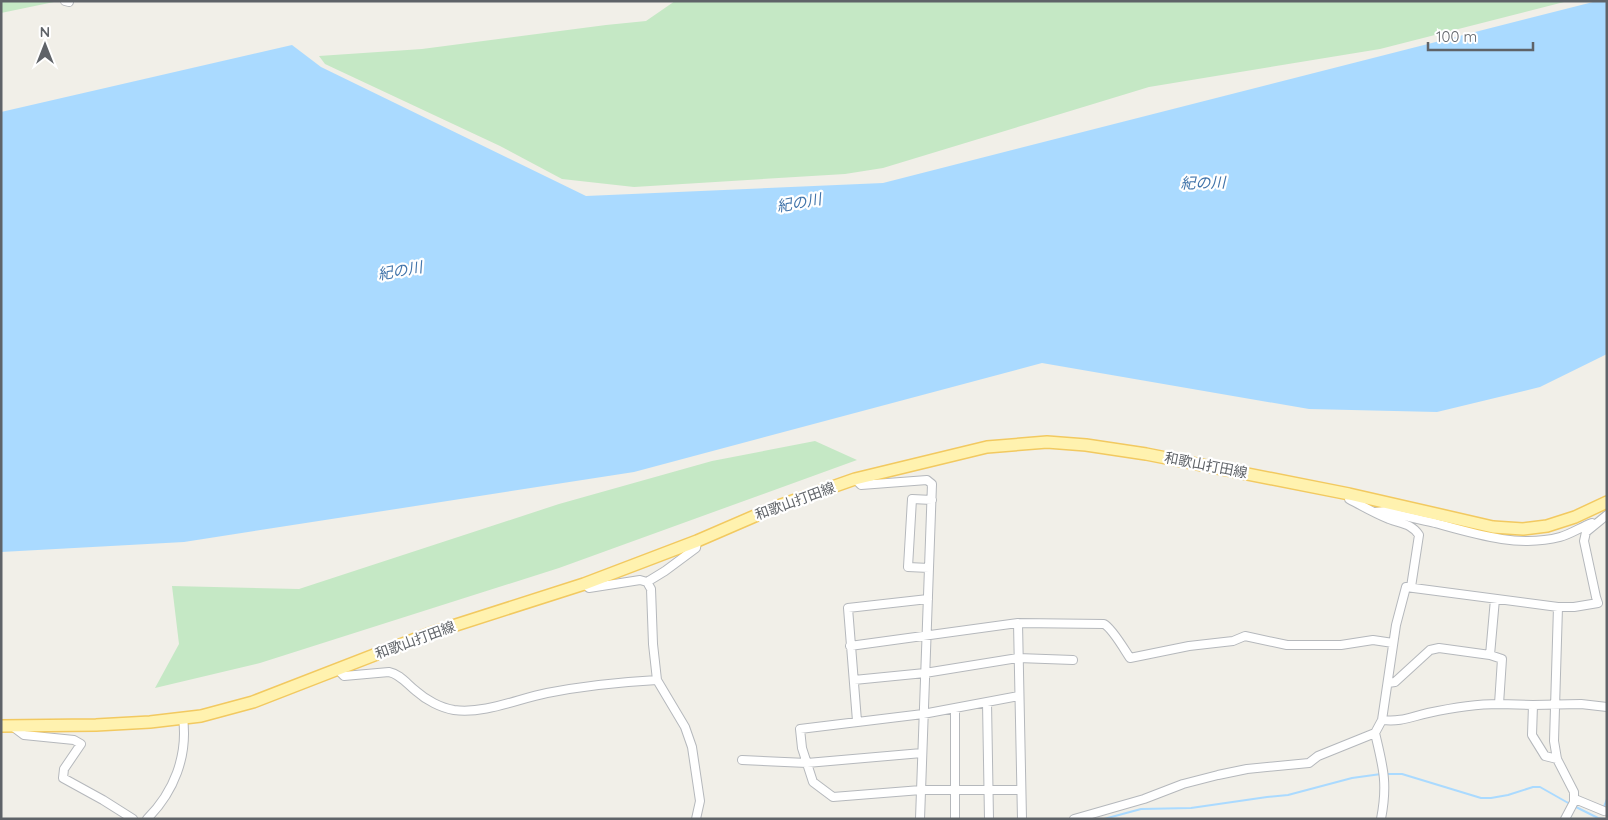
<svg xmlns="http://www.w3.org/2000/svg" width="1608" height="820" viewBox="0 0 1608 820" font-family="Quicksand,'Noto Sans JP',sans-serif">
	<style>
		.green { fill: #c5e8c5 }
		.water { fill: #aadaff }
		.lines { fill: none; stroke-linecap: round; stroke-linejoin: round }
		.stream { stroke: #aadaff; stroke-width: 2 }
		.minor-casing { stroke: #b5b8bc; stroke-width: 10 }
		.primary-casing { stroke: #f2c960; stroke-width: 14 }
		.minor { stroke: #fff; stroke-width: 8 }
		.primary { stroke: #fff2af; stroke-width: 11 }
		.labels { text-anchor: middle; stroke-width: 4.5; stroke-linejoin: round; paint-order: stroke }
		.street-label { font-size: 14px; fill: #5f6368; stroke: #fff }
		.water-label { font-size: 15px; font-style: italic; fill: #4174aa; stroke: #fff }
	</style>
	<rect width="100%" height="100%" fill="#f1efe8"/>
	<path class="green" d="M6 1H48L54 2 1 13V2Z
		M675 1H1568L1380 49 1149 87 883 168 845 174 634 187 562 179 500 146 325 64 319 56 422 49 606 25 646 21Z
		M815 441 857 460 559 568 260 663 155 688 179 644 172 586 299 589 559 504 712 461Z"/>
	<path class="water" d="M1597 1H1607V354L1540 387 1437 412 1309 409 1042 363 634 472 184 542 1 552V112L292 45 321 67 586 196 883 183Z"/>
	<g class="lines">
		<path class="stream" d="M1386 774H1402L1481 798H1491L1508 795 1533 787H1540L1570 804
			M1574 806 1598 818 1604 819
			M1603 809 1607 799
			M1104 819 1141 809 1191 808 1267 797 1288 795 1352 778 1381 774"/>
		<defs>
			<path id="minor" d="M65 1 69 2
				M855 479 861 485 927 480 932 484 920 819
				M1349 494V499C1362 506 1376 514 1389 519 1401 524 1411 523 1419 535L1411 587
				M1375 512 1386 511C1402 516 1418 519 1435 523 1475 534 1519 548 1560 537 1571 534 1581 527 1592 523
				M929 568 908 567 912 499 932 500
				M647 582 651 589 653 644 657 680 685 727 692 747 700 801 696 819
				M584 584 589 588 640 580 647 582 665 571 696 548 697 541
				M1495 599 1490 655 1502 659 1499 704 1533 705 1532 735 1545 756 1557 759
				M1558 607 1554 741 1557 759 1574 792V802L1565 819
				M1018 623 1022 819
				M850 646 1018 623 1104 624C1112 628 1124 649 1130 658L1189 646 1233 641 1245 636 1287 645H1341L1373 640 1393 643
				M337 669 344 676 389 672C400 674 407 684 416 691 426 700 441 708 454 710 485 714 517 699 547 693 583 686 621 682 657 680
				M854 680 925 673 1018 658 1073 660
				M1388 683 1395 682 1430 650 1439 648 1490 655
				M1019 696 923 714 800 729 802 748 813 782 833 797 921 790H1021
				M987 702 989 819
				M1533 705 1581 704 1607 707
				M1382 720C1402 722 1410 717 1428 713 1451 708 1475 704 1499 704
				M857 721 848 608 928 599
				M12 726 24 735 74 740 81 744 64 769 63 778 103 800 133 819
				M1375 733C1383 767 1388 783 1381 819
				M742 760 807 763 922 753
				M1575 799 1604 811
				M147 819C174 792 188 756 183 718
				M955 819V708
				M1074 819 1144 799 1183 784 1218 775 1247 769 1309 763 1318 756 1375 733 1382 720 1396 625 1406 587 1558 607H1574L1598 603 1596 597 1584 541 1586 532 1607 515"/>
			<path id="primary" d="M1 726 96 725 150 722 201 716 253 702 431 633 584 584 697 541 778 506 855 479 987 447 1047 442 1086 445 1146 454 1349 494 1493 527 1523 529 1547 526 1575 517 1607 502"/>
		</defs>
		<use href="#minor" class="minor-casing"/>
		<use href="#primary" class="primary-casing"/>
		<use href="#minor" class="minor"/>
		<use href="#primary" class="primary"/>
	</g>
	<g class="labels">
		<g class="street-label">
			<text transform="translate(1206 465) rotate(11)" y="5">和歌山打田線</text>
			<text transform="translate(795 501) rotate(-20)" y="5">和歌山打田線</text>
			<text transform="translate(415 640) rotate(-20)" y="5">和歌山打田線</text>
		</g>
		<g class="water-label">
			<text transform="translate(1203 183) rotate(-1)" y="5">紀の川</text>
			<text transform="translate(799 203) rotate(-10)" y="5">紀の川</text>
			<text transform="translate(400 271) rotate(-10)" y="5">紀の川</text>
		</g>
	</g>
	<rect width="1608" height="820" fill="none" stroke="#5f6368" stroke-width="5"/>
	<g transform="translate(45 45)" stroke="#ffffff" stroke-width="4" paint-order="stroke">
	<path d="M0-4L9 19L0 12L-9 19Z" fill="#5f6368"/>
	<text y="-8" font-size="14" font-weight="bold" text-anchor="middle" fill="#5f6368">N</text>
	</g>
	<path d="M1428 42v8h105v-8" fill="none" stroke="#5f6368" stroke-width="2.5"/>
	<text x="1436" y="42" font-size="15" fill="#5f6368" stroke="#ffffff" stroke-width="4" paint-order="stroke">100 m</text>
</svg>
